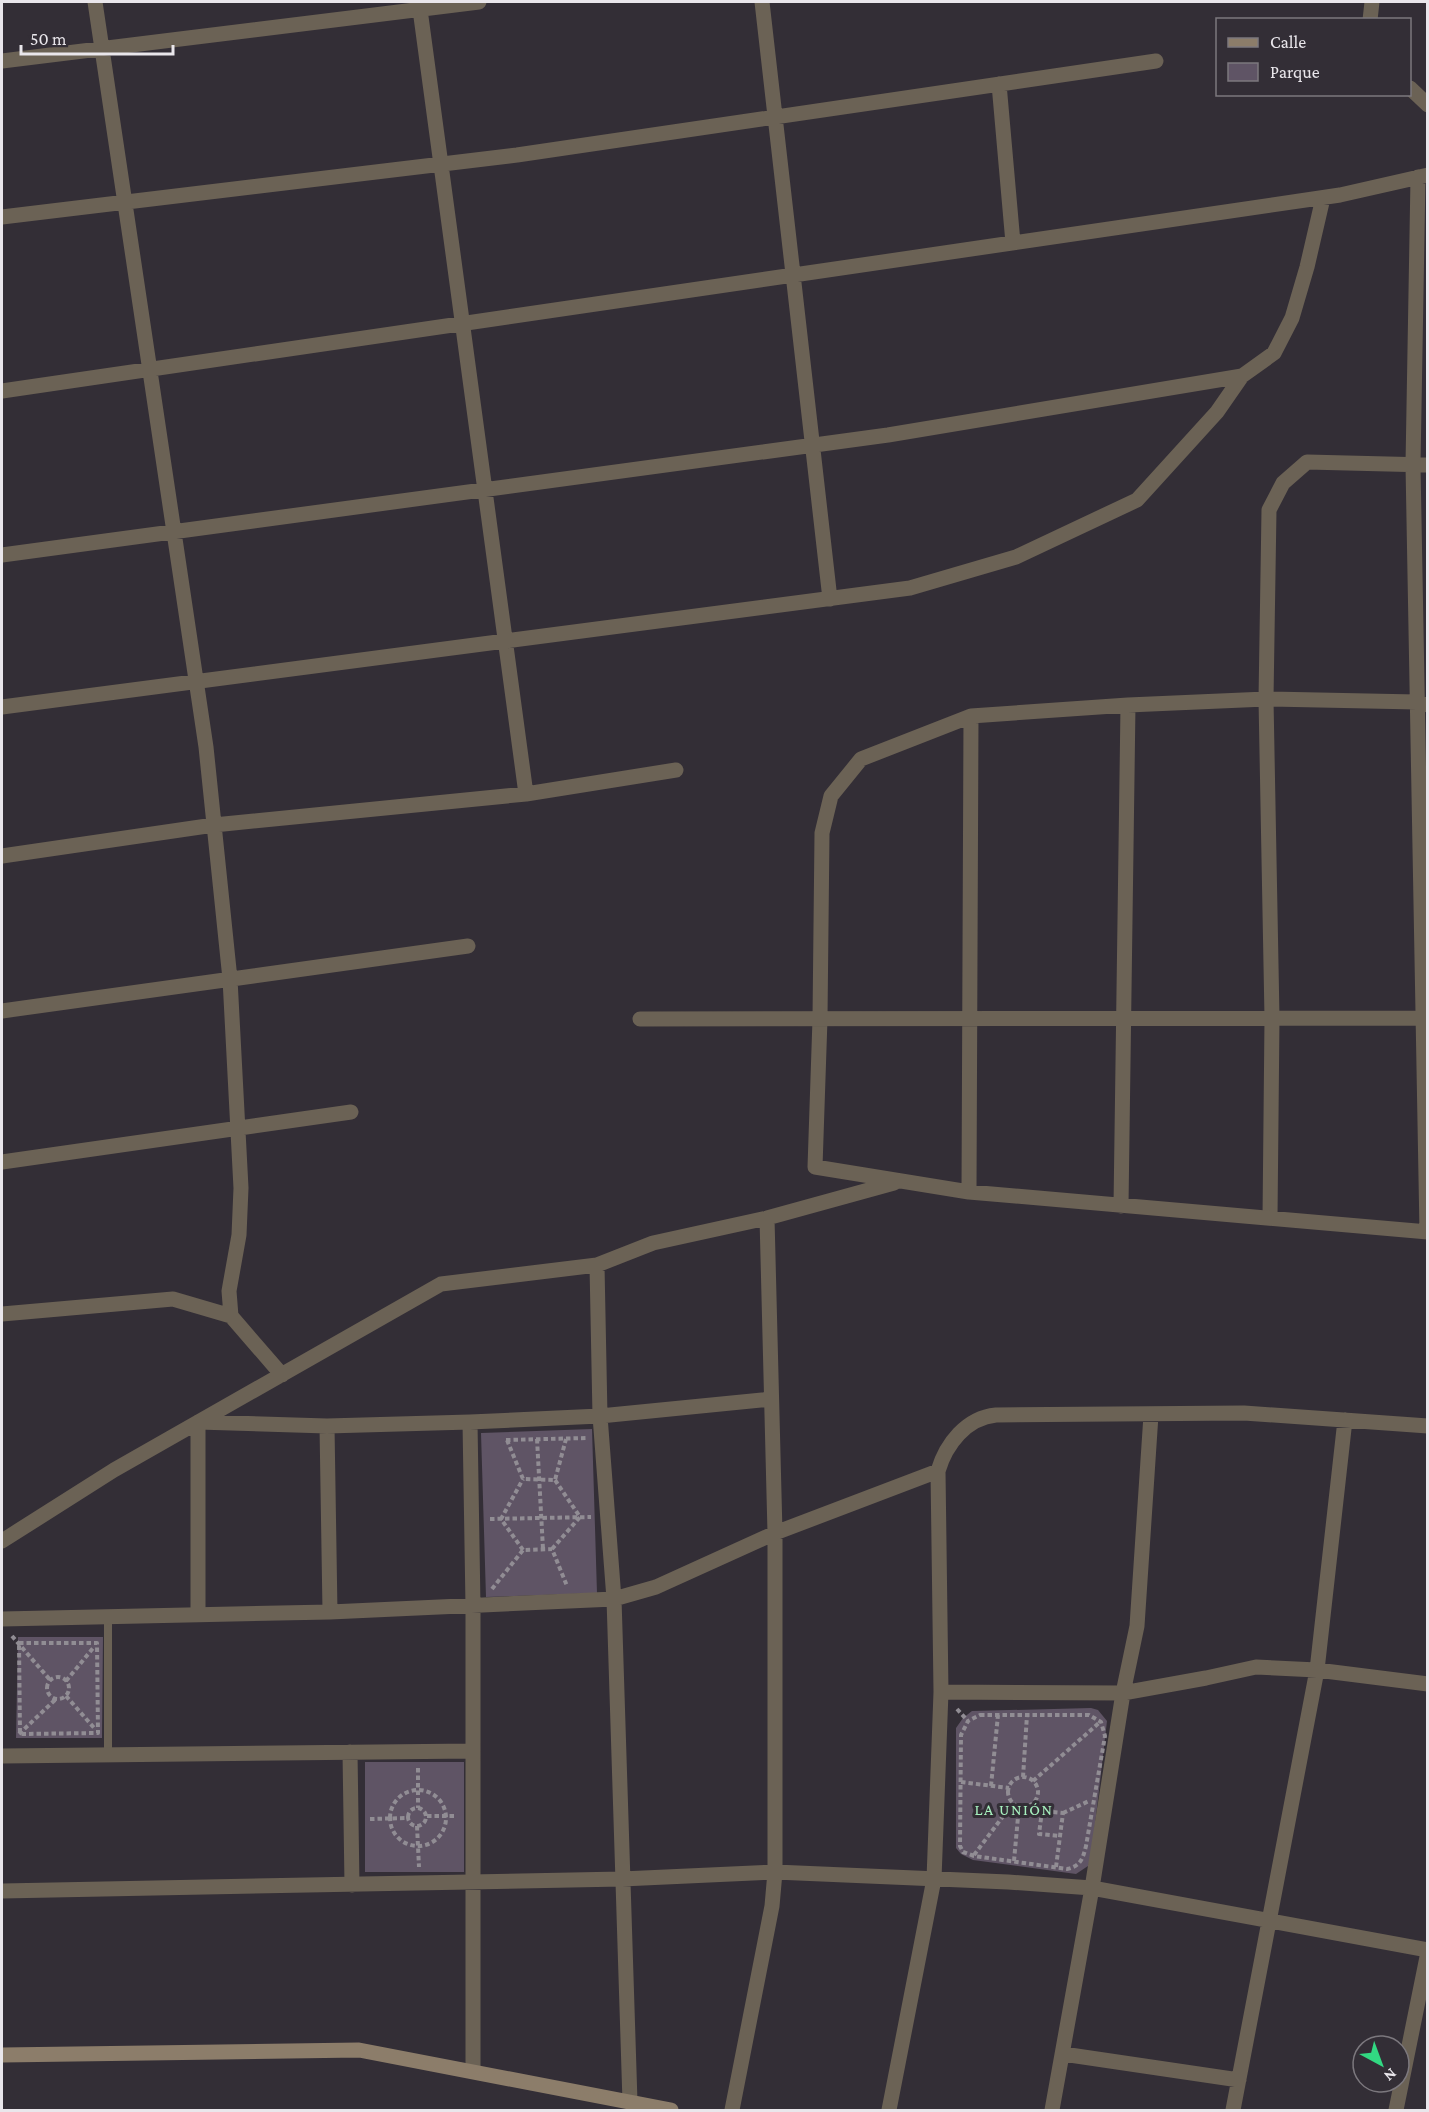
<svg xmlns="http://www.w3.org/2000/svg" width="1429" height="2112" viewBox="0 0 1429 2112" font-family="'Crimson Pro',serif">
	<style>
		.green { fill: #5f5465 }
		.lines { fill: none; stroke-linecap: round; stroke-linejoin: round }
		.path { stroke: #918d94; stroke-width: 4; stroke-dasharray: 4.5 3; stroke-linecap: butt }
		.lane { stroke: #6b6255; stroke-width: 8 }
		.street { stroke: #6b6255; stroke-width: 15 }
		.secondary { stroke: #8c7d6a; stroke-width: 15 }
		.labels { text-anchor: middle; stroke-width: 6; stroke-linejoin: round; paint-order: stroke }
		.neighbourhood-label { font-size: 16px; letter-spacing: 1.5px; fill: #a7f1bf; stroke: #332e36 }
	</style>
	<rect width="100%" height="100%" fill="#332e36"/>
	<path class="green" d="M592 1429 597 1593 486 1597 481 1433Z
		M18 1637H103L102 1738H16Z
		M1091 1708 1098 1710 1107 1721 1091 1859 1088 1866 1076 1874 973 1860 961 1854 956 1848V1728L963 1718 972 1711Z
		M365 1762H464V1872H365Z"/>
	<g class="lines">
		<path class="path" d="M537 1439 543 1549
			M506 1440 586 1438
			M507 1440 523 1479 555 1480 566 1439
			M490 1519 591 1517
			M552 1549 580 1517 555 1480
			M523 1550 501 1519 523 1479
			M492 1589 523 1550 552 1549 567 1586
			M12 1636 51 1681
			M19 1643H97L98 1733 20 1734Z
			M47 1688a11 11 0 1 1 22 0a11 11 0 1 1-22 0Z
			M66 1681 94 1647
			M66 1696 95 1729
			M957 1709 968 1721
			M980 1715H1089L1101 1722 1105 1736 1086 1846C1083 1858 1081 1866 1067 1869L974 1856 963 1852 960 1846 961 1735 968 1721Z
			M19 1734 56 1699
			M418 1768V1808
			M1023 1777 1027 1715
			M1008 1792a15 15 0 1 1 30 0a15 15 0 1 1-30 0Z
			M1033 1781 1100 1722
			M961 1782 1009 1788
			M991 1786 998 1715
			M390 1818a28 28 0 1 1 56 0a28 28 0 1 1-56 0Z
			M1033 1802 1042 1811
			M408 1817a9 9 0 1 1 18 0a9 9 0 1 1-18 0Z
			M1063 1813 1089 1801
			M427 1816H456
			M370 1819 409 1818
			M417 1826 419 1867
			M974 1855 1013 1803
			M1014 1861 1019 1806
			M1056 1867 1063 1813 1042 1811 1039 1834 1060 1836"/>
		<path class="lane" d="M108 1755V1617"/>
		<path class="street" d="M95 2 206 747 230 979 241 1188 239 1235 229 1291 231 1316 282 1375
			M419 2 526 794
			M762 2 830 599
			M1370 20 1372 2
			M2 61 479 2
			M999 84 1013 243
			M1410 88 1428 105
			M1418 177 1413 465 1427 1232
			M2 217 517 155 1156 61
			M2 391 1340 195 1428 175
			M2 555 888 435 1242 376
			M1428 705 1417 702 1266 699 1128 705 971 716 861 759 831 796 822 833 820 1019 815 1167 969 1192 1428 1232
			M2 707 910 588 1016 557 1137 500 1217 412 1242 376 1274 353 1292 318 1307 267 1323 198
			M2 856 214 825 526 794 676 770
			M2 1011 468 946
			M640 1019 1428 1018
			M2 1162 351 1112
			M969 1192 971 716
			M1121 1206 1128 705
			M1270 1218 1272 1018 1266 699 1269 510 1283 483 1307 462 1428 465
			M597 1265 600 1416 614 1599 630 2102
			M2 1314 173 1299 231 1316
			M470 1422 473 1606V2071
			M327 1426 330 1612
			M2 1541 114 1470 441 1284 597 1265 653 1243 767 1218 894 1183
			M198 1615V1422L327 1426 470 1422 600 1416 771 1399
			M2 1619 330 1612 614 1599 656 1587 775 1533 938 1471
			M941 1692 1123 1693 1206 1678 1256 1667 1317 1670 1428 1684
			M350 1752 352 1885
			M2 1756 473 1751
			M2 1891 622 1879 775 1872 1008 1882 1092 1888 1428 1950
			M1063 2054 1239 2080
			M732 2110 772 1906 775 1872V1533L767 1218
			M889 2110 934 1879 941 1692 938 1471C946 1444 966 1418 996 1415L1244 1413 1428 1426
			M1052 2110 1092 1888 1123 1693 1137 1626 1151 1415
			M1233 2110 1317 1670 1345 1420
			M1396 2110 1428 1952"/>
		<path class="secondary" d="M2 2055 359 2050 671 2110"/>
	</g>
	<g class="labels">
		<g class="neighbourhood-label">
			<text x="1014" y="1815">LA UNIÓN</text>
		</g>
	</g>
	<rect width="1429" height="2112" fill="none" stroke="#e9e6eb" stroke-width="6"/>
	<rect x="1216" y="18" width="195" height="78" fill="#332e36" stroke="#7c787e" stroke-width="1.5"/>
	<rect x="1228" y="38" width="30" height="9" fill="#8c7d6a" stroke="#7c787e" stroke-width="1.5"/>
	<text x="1270" y="48" font-size="18" fill="#e9e6eb">Calle</text>
	<rect x="1228" y="63" width="30" height="18" fill="#5f5465" stroke="#7c787e" stroke-width="1.5"/>
	<text x="1270" y="78" font-size="18" fill="#e9e6eb">Parque</text>
	<g transform="translate(1381 2064) rotate(139)"><circle r="28" fill="#332e36" stroke="#7c787e" stroke-width="1.5"/>
	<path d="M0-4.5L10 22L0 15L-10 22Z" fill="#32d882"/>
	<text y="-9" font-size="16" font-weight="bold" text-anchor="middle" fill="#e9e6eb">N</text>
	</g>
	<path d="M21 45v9h152v-9" fill="none" stroke="#e9e6eb" stroke-width="3"/>
	<text x="30" y="45" font-size="18" fill="#e9e6eb" stroke="#332e36" stroke-width="4.5" paint-order="stroke">50 m</text>
</svg>
